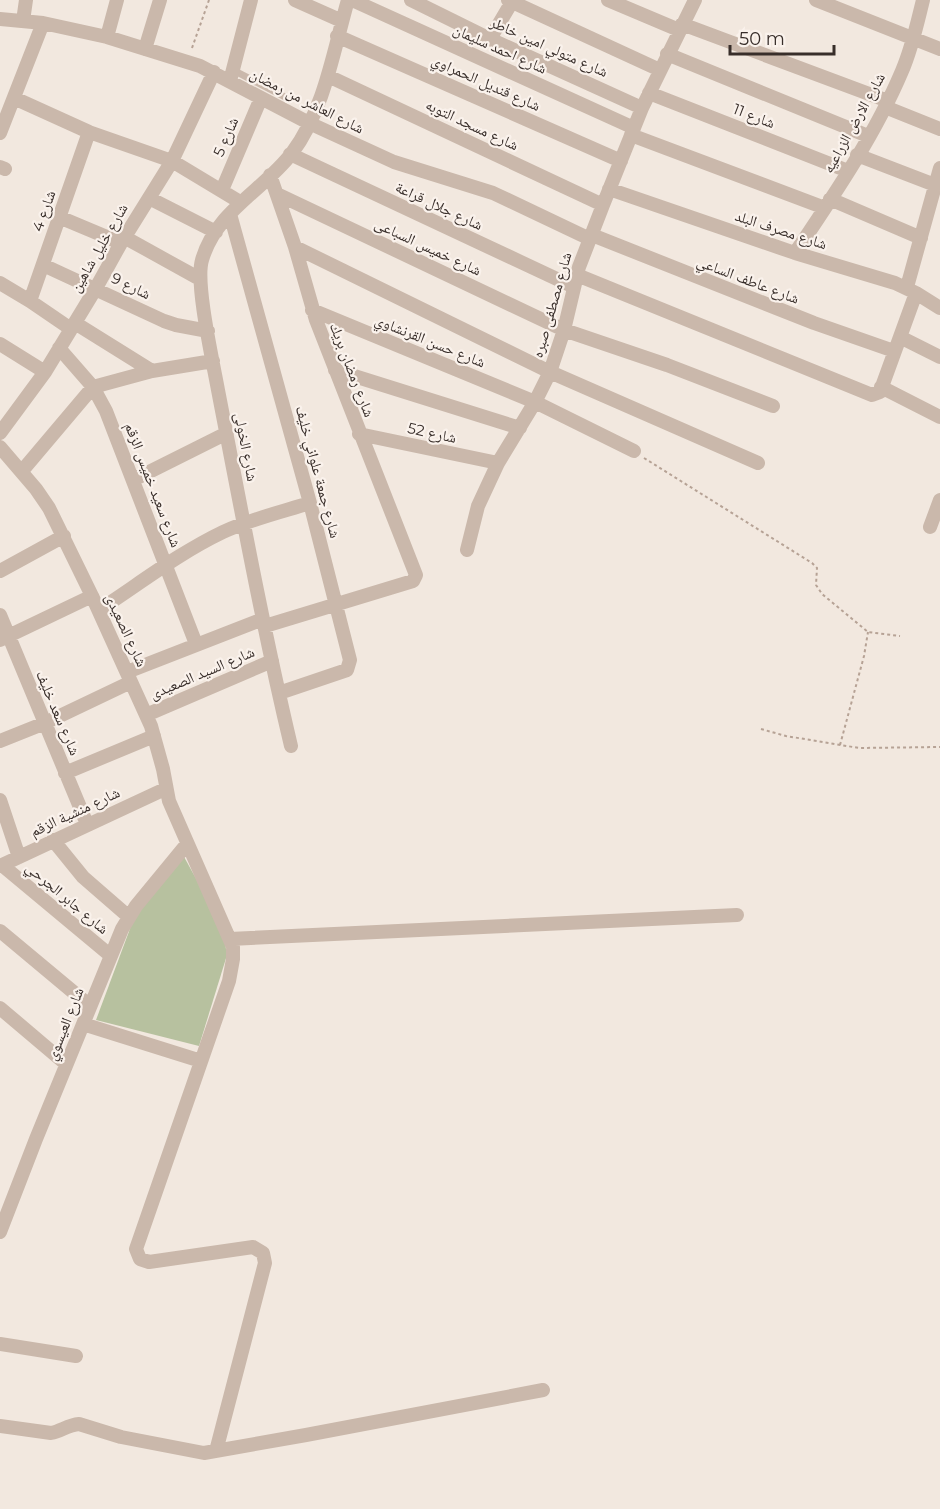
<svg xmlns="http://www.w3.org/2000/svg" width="940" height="1509" viewBox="0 0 940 1509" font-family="Montserrat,'Noto Naskh Arabic',sans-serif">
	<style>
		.green { fill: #b7c19f }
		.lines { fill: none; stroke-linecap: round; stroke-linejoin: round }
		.path { stroke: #b6a295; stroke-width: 2; stroke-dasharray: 3 3; stroke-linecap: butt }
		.lane { stroke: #cab8ab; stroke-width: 7 }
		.street { stroke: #cab8ab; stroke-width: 14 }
		.labels { text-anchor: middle; stroke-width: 4.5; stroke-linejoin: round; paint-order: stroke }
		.street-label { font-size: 15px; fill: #382e2a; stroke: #faf2ec }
	</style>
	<rect width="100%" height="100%" fill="#f2e8df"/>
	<path class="green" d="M183 855 204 893 224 937 227 955 199 1046 96 1020 134 918Z"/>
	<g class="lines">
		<path class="path" d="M192 48 209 0
			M644 458 812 563 817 568 816 585 822 594 868 632 900 636
			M761 729 786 736 859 748 940 747
			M840 745 864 656 868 632"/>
		<path class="lane" d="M233 70 285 97"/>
		<path class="street" d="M295 0 342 21
			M352 0 634 128
			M411 0 490 39 642 108
			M508 0 660 70
			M608 0 679 30
			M816 0 940 49
			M0 19 43 23 107 37 200 66 309 123 394 162 493 193 590 239
			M23 21 26 0
			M682 24 888 101
			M337 36 621 161
			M107 37 117 0
			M490 39 513 0
			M145 49 160 0
			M667 54 868 136
			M328 76 603 205
			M230 81 251 0
			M649 93 848 171
			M14 98 89 132 172 161 240 202
			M885 107 940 129
			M0 133 43 23
			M631 135 825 208
			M290 154 574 287
			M857 155 935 185
			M0 167 5 169
			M609 189 795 253 895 283 916 293 940 308
			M222 190 261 98
			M277 194 564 330 667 365 773 406
			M149 198 216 232
			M830 199 921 238
			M230 214 310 503 350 660 347 670 279 693
			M59 217 121 243
			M592 235 814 323 894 351
			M124 237 200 279
			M295 247 550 372 758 463
			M795 253C834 195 875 135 902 71 912 48 917 24 923 0
			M43 265 164 321 176 325 208 331
			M577 275 872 395 880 392 916 293
			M0 283 30 301 71 329
			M907 287 940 168
			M30 301 89 132
			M312 310 535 402 634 451
			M75 323 152 371
			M900 337 940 357
			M0 344 45 372
			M59 348 93 387 106 411 196 644
			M335 370 520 428
			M881 387 940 417
			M0 433 45 372 96 288 121 243 172 161 214 72
			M359 434 498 463
			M0 447 36 489 49 508 92 596 151 726 163 769 169 801 233 947V959L229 981 136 1249 140 1259 149 1262 253 1247 263 1253 265 1263 216 1451
			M22 471 93 387 152 371 213 361
			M133 480 227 433
			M930 527 940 500
			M467 550 478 506 498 463 535 402 550 372 564 330 579 267 603 205 642 108 695 0
			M0 571 64 536
			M99 610C139 584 179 553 223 532 251 519 281 512 310 503
			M0 615 87 824
			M265 626 413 581 416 575 316 320 295 247 270 175
			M0 640 92 596
			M127 672 263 619
			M146 715 272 661
			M0 741 45 723 131 682
			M291 746C263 628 241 509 218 390 213 362 195 283 202 260 216 211 264 190 292 153 325 108 333 52 348 0
			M65 773 154 736
			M0 800 19 857
			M53 840 83 877 129 917
			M2 865 111 956
			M0 866 165 789
			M0 931 90 1006
			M230 939 737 915
			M0 1008 66 1064
			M83 1024 201 1061
			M0 1232 36 1139 122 929 136 906 187 844
			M0 1344 76 1356
			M0 1426 51 1433C61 1431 68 1425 79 1424L121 1437 204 1453 306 1435 543 1390"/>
	</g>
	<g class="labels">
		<g class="street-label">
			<text transform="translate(549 47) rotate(24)" y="5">شارع متولي امين خاطر</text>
			<text transform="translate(500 49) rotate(24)" y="5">شارع احمد سليمان</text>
			<text transform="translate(486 83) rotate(24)" y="5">شارع قنديل الحمراوي</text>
			<text transform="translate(307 101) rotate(27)" y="5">شارع العاشر من رمضان</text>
			<text transform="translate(754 116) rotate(21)" y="5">شارع 11</text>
			<text transform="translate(854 123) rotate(-61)" y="5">شارع الارض الزراعيه</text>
			<text transform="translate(472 125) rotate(25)" y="5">شارع مسجد التوبه</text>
			<text transform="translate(226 137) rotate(-67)" y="5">شارع 5</text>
			<text transform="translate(439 206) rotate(25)" y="5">شارع جلال قراعة</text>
			<text transform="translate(44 211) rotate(-71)" y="5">شارع 4</text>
			<text transform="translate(781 230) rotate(18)" y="5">شارع مصرف البلد</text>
			<text transform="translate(428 247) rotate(25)" y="5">شارع خميس السباعى</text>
			<text transform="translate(99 248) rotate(-60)" y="5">شارع خليل شاهين</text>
			<text transform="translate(748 280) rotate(21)" y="5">شارع عاطف الساعي</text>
			<text transform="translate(131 286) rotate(26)" y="5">شارع 9</text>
			<text transform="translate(552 305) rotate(-74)" y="5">شارع مصطفى صبره</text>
			<text transform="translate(430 341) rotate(22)" y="5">شارع حسن القرنشاوي</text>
			<text transform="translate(352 370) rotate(69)" y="5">شارع رمضان بريك</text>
			<text transform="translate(432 433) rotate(12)" y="5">شارع 52</text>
			<text transform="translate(246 447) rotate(79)" y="5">شارع الخولى</text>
			<text transform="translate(318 472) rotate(75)" y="5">شارع جمعة علواني خليف</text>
			<text transform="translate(153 485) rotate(69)" y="5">شارع سعيد خميس الزقم</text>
			<text transform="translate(126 630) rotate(65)" y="5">شارع الصعيدى</text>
			<text transform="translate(202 673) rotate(-23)" y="5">شارع السيد الصعيدى</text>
			<text transform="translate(58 713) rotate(67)" y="5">شارع سعد خليف</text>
			<text transform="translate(75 812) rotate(-25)" y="5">شارع منشية الزقم</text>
			<text transform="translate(67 898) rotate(40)" y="5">شارع جابر الجرحي</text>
			<text transform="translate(65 1024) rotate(-68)" y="5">شارع العيسوي</text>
		</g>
	</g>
	<path d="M730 45v9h104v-9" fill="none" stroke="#382e2a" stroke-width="3"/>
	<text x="739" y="45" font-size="18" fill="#382e2a" stroke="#faf2ec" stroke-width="4.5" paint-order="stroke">50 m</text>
</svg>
